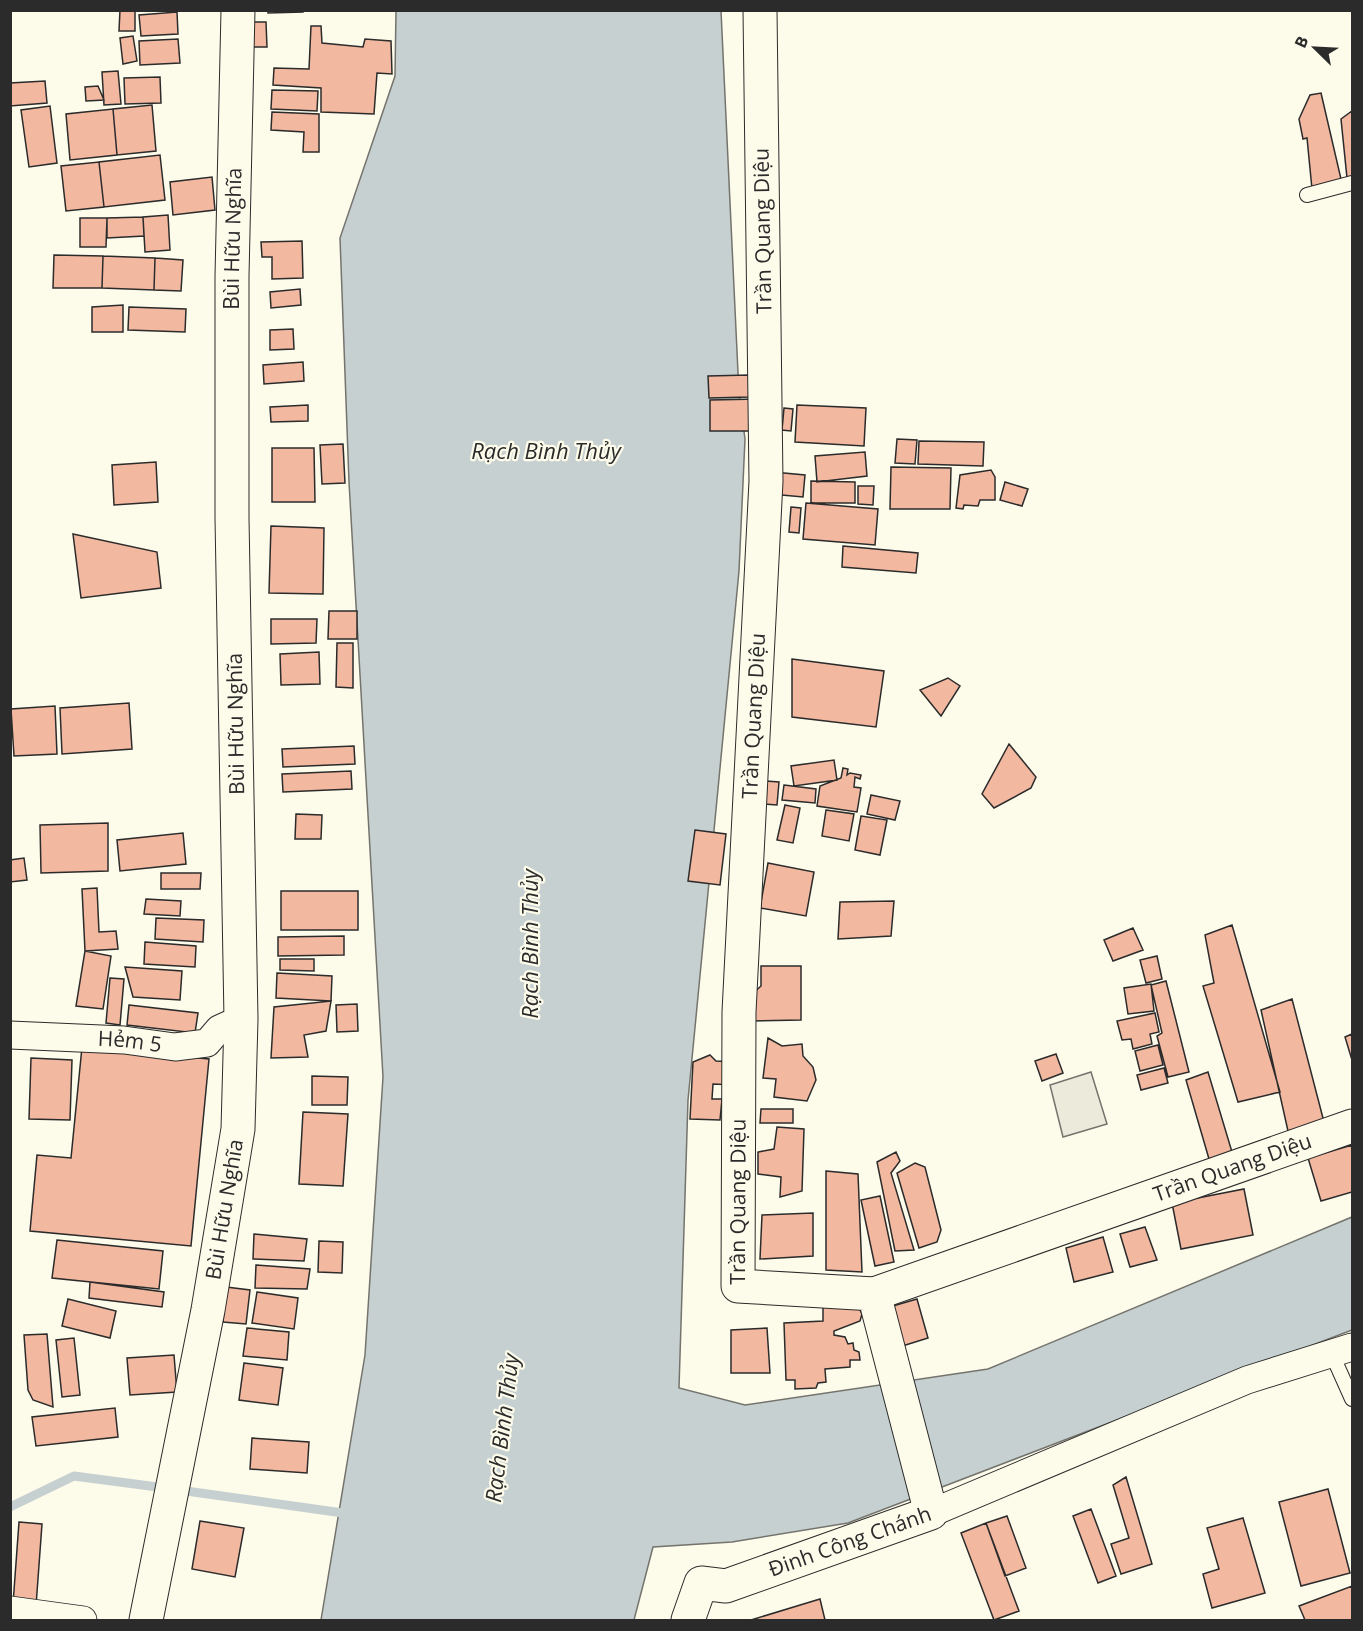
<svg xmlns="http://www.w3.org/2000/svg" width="1363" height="1631" viewBox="0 0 1363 1631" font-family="'Open Sans',sans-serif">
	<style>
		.parking { fill: #eceadb; stroke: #74746e; stroke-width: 1.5 }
		.water { fill: #c7d0d0; stroke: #74746e; stroke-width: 1.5 }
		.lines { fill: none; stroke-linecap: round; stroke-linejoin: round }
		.stream { stroke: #c7d0d0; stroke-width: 9 }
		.building { fill: #f2b8a0; stroke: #2b2b2b; stroke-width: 1.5 }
		.service-casing { stroke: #2b2b2b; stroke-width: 16 }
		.minor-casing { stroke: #2b2b2b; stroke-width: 29 }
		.tertiary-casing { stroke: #2b2b2b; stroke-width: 35 }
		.secondary-casing { stroke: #2b2b2b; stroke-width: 35 }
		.service { stroke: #fdfbea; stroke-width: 14 }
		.minor { stroke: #fdfbea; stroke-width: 27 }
		.tertiary { stroke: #fdfbea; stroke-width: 33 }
		.secondary { stroke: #fdfbea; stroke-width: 33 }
		.labels { text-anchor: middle; stroke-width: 4.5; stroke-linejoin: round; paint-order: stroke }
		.street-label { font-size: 21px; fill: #2b2b2b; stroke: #fdfbea }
		.water-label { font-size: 22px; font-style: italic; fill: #2b2b2b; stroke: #fdfbea }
	</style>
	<rect width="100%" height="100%" fill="#fdfbea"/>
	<path class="parking" d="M1091 1072 1107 1124 1063 1137 1050 1085Z"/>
	<path class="water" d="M396 11H721L739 394 745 439 739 571 688 1100 679 1388 745 1405 988 1369 1352 1217V1330L848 1523 732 1542 653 1547 634 1620H321L365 1355 383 1077 349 482 340 238 395 76Z"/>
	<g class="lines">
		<path class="stream" d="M179 1490 350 1514
			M10 1507 74 1476 165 1488"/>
	</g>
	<path class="building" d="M120 10H135V31H119Z
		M268 10H303V12L268 13Z
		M177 12 178 34 141 36 139 15Z
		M251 22H266L267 47H252Z
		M311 26H321L322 43 363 47 365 39 391 41 392 74 377 73 374 114 321 112V88L273 85 274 68 309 69Z
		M133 36 137 61 123 64 120 38Z
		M178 39 180 63 140 65 139 41Z
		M118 71 121 104 104 105 102 72Z
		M160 77 161 103 125 104 124 78Z
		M45 81 47 103 10 106V83Z
		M98 86 104 100 86 101 85 87Z
		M272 90 318 91 317 111 271 109Z
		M1321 93 1341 179 1312 189 1307 138 1303 139 1299 119 1310 95Z
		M152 105 156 151 117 155 113 109Z
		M50 106 57 163 29 167 21 110Z
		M113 109 117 155 70 160 66 114Z
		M1352 111V177L1347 178 1341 119Z
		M272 112 319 114V152H303L304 132 271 130Z
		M160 155 165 200 104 207 99 162Z
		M99 162 104 207 66 211 61 166Z
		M212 177 215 210 173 215 170 182Z
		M168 215 170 250 145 252 143 217Z
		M143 217 144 236 107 238V218Z
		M80 218H107L106 247H80Z
		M302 241 303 278 272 279V257H262L261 242Z
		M54 255 103 256 102 288H53Z
		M103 256 155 258 154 290 102 288Z
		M155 258 183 260 181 291 154 290Z
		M300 289 301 305 271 308 270 292Z
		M123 305V332H92V307Z
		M129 307 186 309 185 332 128 330Z
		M293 329 294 349 270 350V330Z
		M303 362 304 381 264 384 263 365Z
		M749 375 750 397 709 398 708 376Z
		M759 399V431H710V400Z
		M308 405V421L271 422 270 407Z
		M797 405 866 408 864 446 795 442Z
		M784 408 793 409 791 431 782 430Z
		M897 439 917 440 915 464 895 463Z
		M919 441 984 442 983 466 918 464Z
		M343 444 345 483 322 484 320 445Z
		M272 448H314L315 502H272Z
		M865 452 867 476 817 482 815 456Z
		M156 462 158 502 114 505 112 465Z
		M891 467 951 468 950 509H890Z
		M991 470 995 477V500H980L978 506 964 505 963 509 956 508 960 475Z
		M773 472 805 475 803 497 771 494Z
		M811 481 855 482V503H811Z
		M1005 482 1028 489 1022 506 1000 500Z
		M858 486H874L873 505 858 504Z
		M806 503 878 509 875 545 803 539Z
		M791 507 801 508 799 533 789 532Z
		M271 526 324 528 323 594 269 593Z
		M73 534 157 552 161 588 81 598Z
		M843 546 918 553 916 573 842 567Z
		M329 611H357V639H328Z
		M271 619H317L316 643 271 644Z
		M337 643H353V688L336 687Z
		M319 652 320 684 281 685 280 654Z
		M792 659 884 671 876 727 792 717Z
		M948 678 960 686 941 716 920 690Z
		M129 703 132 749 62 754 60 708Z
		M55 706 57 754 14 756 11 709Z
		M1009 744 1036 777 1031 788 994 808 982 794Z
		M354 746 355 764 283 767 282 749Z
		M834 760 837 780 794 786 791 766Z
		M843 768 848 769 847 775 850 773 861 775 860 779 855 777 854 787 861 788 857 812 817 806 820 786 841 778Z
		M351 771 352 789 283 792 282 774Z
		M766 781 779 782 777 805 764 804Z
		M784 785 816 789 815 803 782 800Z
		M871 795 900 801 895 820 867 814Z
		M785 805 800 808 793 843 777 840Z
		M826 810 854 814 849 841 822 836Z
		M296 814 322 815 321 839H295Z
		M861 816 887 820 880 855 855 850Z
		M108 823V871L41 873 40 825Z
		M695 830 726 834 720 885 688 881Z
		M183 833 186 864 120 871 117 840Z
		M24 858 27 880 10 882V860Z
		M768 863 814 872 806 916 760 908Z
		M161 873H201L200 889H161Z
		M97 888 99 932 116 931 118 949 85 951 82 889Z
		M281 891H358V930H281Z
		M146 899 181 901 180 916 144 914Z
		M894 901 891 936 838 939 840 902Z
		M156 918 204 920 203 942 155 939Z
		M1232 925 1280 1092 1238 1102 1203 986 1214 983 1205 935Z
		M1133 928 1143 950 1113 961 1104 940Z
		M344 936V955L278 956V937Z
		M145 942 196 946 195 967 144 964Z
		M85 951 111 956 103 1009 76 1006Z
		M1157 956 1162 979 1146 983 1140 960Z
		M280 959H314V971L280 970Z
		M761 966H801V1020L750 1021V996L761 986Z
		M125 967 182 971 180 1000 133 997Z
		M277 973 332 976 331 1001 276 998Z
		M110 978 124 979 120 1025 106 1023Z
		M1166 981 1189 1072 1168 1077 1157 1036 1162 1033 1151 985Z
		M1151 984 1154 1011 1128 1014 1124 988Z
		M1292 999 1324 1122 1288 1131 1261 1010Z
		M331 1001 326 1031 304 1035 308 1057 271 1058 274 1007Z
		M357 1004 358 1031 337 1032 336 1005Z
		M129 1005 198 1013 195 1033 127 1025Z
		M1155 1013 1159 1032 1150 1034 1152 1044 1133 1049 1131 1039 1122 1040 1117 1021Z
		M1352 1034V1060L1345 1037Z
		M768 1038 782 1046 802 1044 803 1056 813 1067 816 1080 807 1101 774 1097 776 1079 763 1078Z
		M1158 1045 1163 1065 1140 1071 1135 1051Z
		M82 1047 209 1059 191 1246 30 1231 37 1155 71 1158Z
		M1056 1054 1063 1073 1042 1081 1035 1061Z
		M710 1055 716 1061 736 1062 735 1085 713 1084 712 1099H722L720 1120 690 1119 693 1062Z
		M31 1058 72 1060 70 1120 29 1119Z
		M1164 1068 1168 1083 1141 1090 1137 1075Z
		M1208 1072 1232 1152 1209 1159 1186 1080Z
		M312 1076 348 1077 347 1105H312Z
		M761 1109H793V1123H760Z
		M303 1112 348 1114 343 1186 299 1184Z
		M777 1127 804 1129 802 1191 780 1197 781 1177 758 1174V1152L774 1149Z
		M1352 1145V1192L1321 1201 1308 1158Z
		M896 1152 900 1161 891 1173 914 1250 895 1251 877 1162Z
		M915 1163 925 1167 941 1230 937 1242 919 1248 897 1173Z
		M826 1171 858 1174 862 1272 826 1270Z
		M1244 1189 1253 1235 1181 1249 1172 1203Z
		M880 1196 894 1262 875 1266 861 1200Z
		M813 1213V1256L760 1259 762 1215Z
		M1145 1227 1157 1260 1130 1267 1120 1234Z
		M254 1234 307 1239 304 1261 253 1259Z
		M1103 1237 1113 1272 1074 1282 1066 1248Z
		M57 1240 163 1251 159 1289 52 1278Z
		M319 1241 343 1242 342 1273 318 1272Z
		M256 1265 310 1269 307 1289 255 1288Z
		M90 1282 164 1292 162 1307 89 1298Z
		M226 1287 250 1290 246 1324 223 1322Z
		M257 1292 298 1298 294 1329 252 1323Z
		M68 1299 116 1311 110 1338 62 1326Z
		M917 1299 928 1338 896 1348 886 1308Z
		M858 1306 862 1314 860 1321 834 1331V1335L845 1337 848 1344 853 1343 854 1350 859 1352 860 1360H850V1367L825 1369 826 1382 818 1383 816 1388 795 1389V1380H786L784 1323 823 1321V1307Z
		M247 1328 289 1332 287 1360 243 1356Z
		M767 1328 770 1373H731V1330Z
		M47 1334 53 1407 33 1400 28 1390 24 1335Z
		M74 1338 80 1395 62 1397 56 1340Z
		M174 1355 177 1392 130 1395 127 1358Z
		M244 1363 283 1368 278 1405 239 1400Z
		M115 1408 118 1437 36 1446 32 1417Z
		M252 1438 309 1442 307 1473 250 1469Z
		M1126 1477 1152 1564 1121 1574 1111 1544 1129 1538 1113 1485Z
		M1328 1489 1350 1573 1301 1586 1279 1502Z
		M1091 1509 1116 1576 1098 1583 1073 1516Z
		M1007 1516 1026 1568 1005 1576 986 1523Z
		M1243 1518 1265 1593 1212 1608 1203 1574 1219 1569 1207 1528Z
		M200 1521 244 1528 235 1577 192 1569Z
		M19 1522 42 1524 36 1606 13 1604Z
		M986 1523 1019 1611 994 1620 961 1533Z
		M1352 1586V1620H1305L1299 1606Z
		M820 1599 825 1620H751Z"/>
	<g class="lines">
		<defs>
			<path id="service" d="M1307 195 1352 183
				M1331 1352 1352 1399"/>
			<g id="minor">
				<path id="s1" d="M10 1035 124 1040 175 1047 207 1043 219 1029 241 1019"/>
				<path d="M931 1513 1247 1380 1352 1347"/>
				<path d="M10 1610 83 1620"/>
			</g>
			<g id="tertiary">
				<path id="s2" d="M874 1294 1352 1126"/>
				<path id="s3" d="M688 1620 701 1583 726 1586 931 1513 874 1294 738 1286 739 1012 766 481 760 10"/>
			</g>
			<g id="secondary">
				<path id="s4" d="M146 1620 208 1310 238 1129 241 1019 232 518V276L238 10"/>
			</g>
		</defs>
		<use href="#service" class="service-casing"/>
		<use href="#minor" class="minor-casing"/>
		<use href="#tertiary" class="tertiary-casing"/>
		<use href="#secondary" class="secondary-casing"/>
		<use href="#service" class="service"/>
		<use href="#minor" class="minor"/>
		<use href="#tertiary" class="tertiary"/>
		<use href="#secondary" class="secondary"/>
	</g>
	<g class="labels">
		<g class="street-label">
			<text transform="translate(763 231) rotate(-91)" y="7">Trần Quang Diệu</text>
			<text dy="7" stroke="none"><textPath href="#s4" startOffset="1390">Bùi Hữu Nghĩa</textPath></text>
			<text dy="7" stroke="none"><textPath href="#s3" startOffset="1215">Trần Quang Diệu</textPath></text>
			<text transform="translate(236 724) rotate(-91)" y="7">Bùi Hữu Nghĩa</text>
			<text dy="7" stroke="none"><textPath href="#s1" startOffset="120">Hẻm 5</textPath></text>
			<text dy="7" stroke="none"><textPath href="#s2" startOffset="380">Trần Quang Diệu</textPath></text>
			<text dy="7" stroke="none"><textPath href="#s3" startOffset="729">Trần Quang Diệu</textPath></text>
			<text dy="7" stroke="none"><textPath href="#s4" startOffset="418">Bùi Hữu Nghĩa</textPath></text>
			<text dy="7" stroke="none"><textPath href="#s3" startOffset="196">Đinh Công Chánh</textPath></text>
		</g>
		<g class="water-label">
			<text x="546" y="459">Rạch Bình Thủy</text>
			<text transform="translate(530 944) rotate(-90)" y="8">Rạch Bình Thủy</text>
			<text transform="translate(502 1428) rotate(-83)" y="8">Rạch Bình Thủy</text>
		</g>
	</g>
	<rect width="1363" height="1631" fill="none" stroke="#2b2b2b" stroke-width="24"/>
	<g transform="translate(1315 48) rotate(294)" stroke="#fdfbea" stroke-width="4.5" paint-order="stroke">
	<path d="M0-4.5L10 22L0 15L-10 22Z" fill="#2b2b2b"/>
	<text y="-9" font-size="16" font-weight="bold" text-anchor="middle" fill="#2b2b2b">B</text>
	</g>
</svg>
